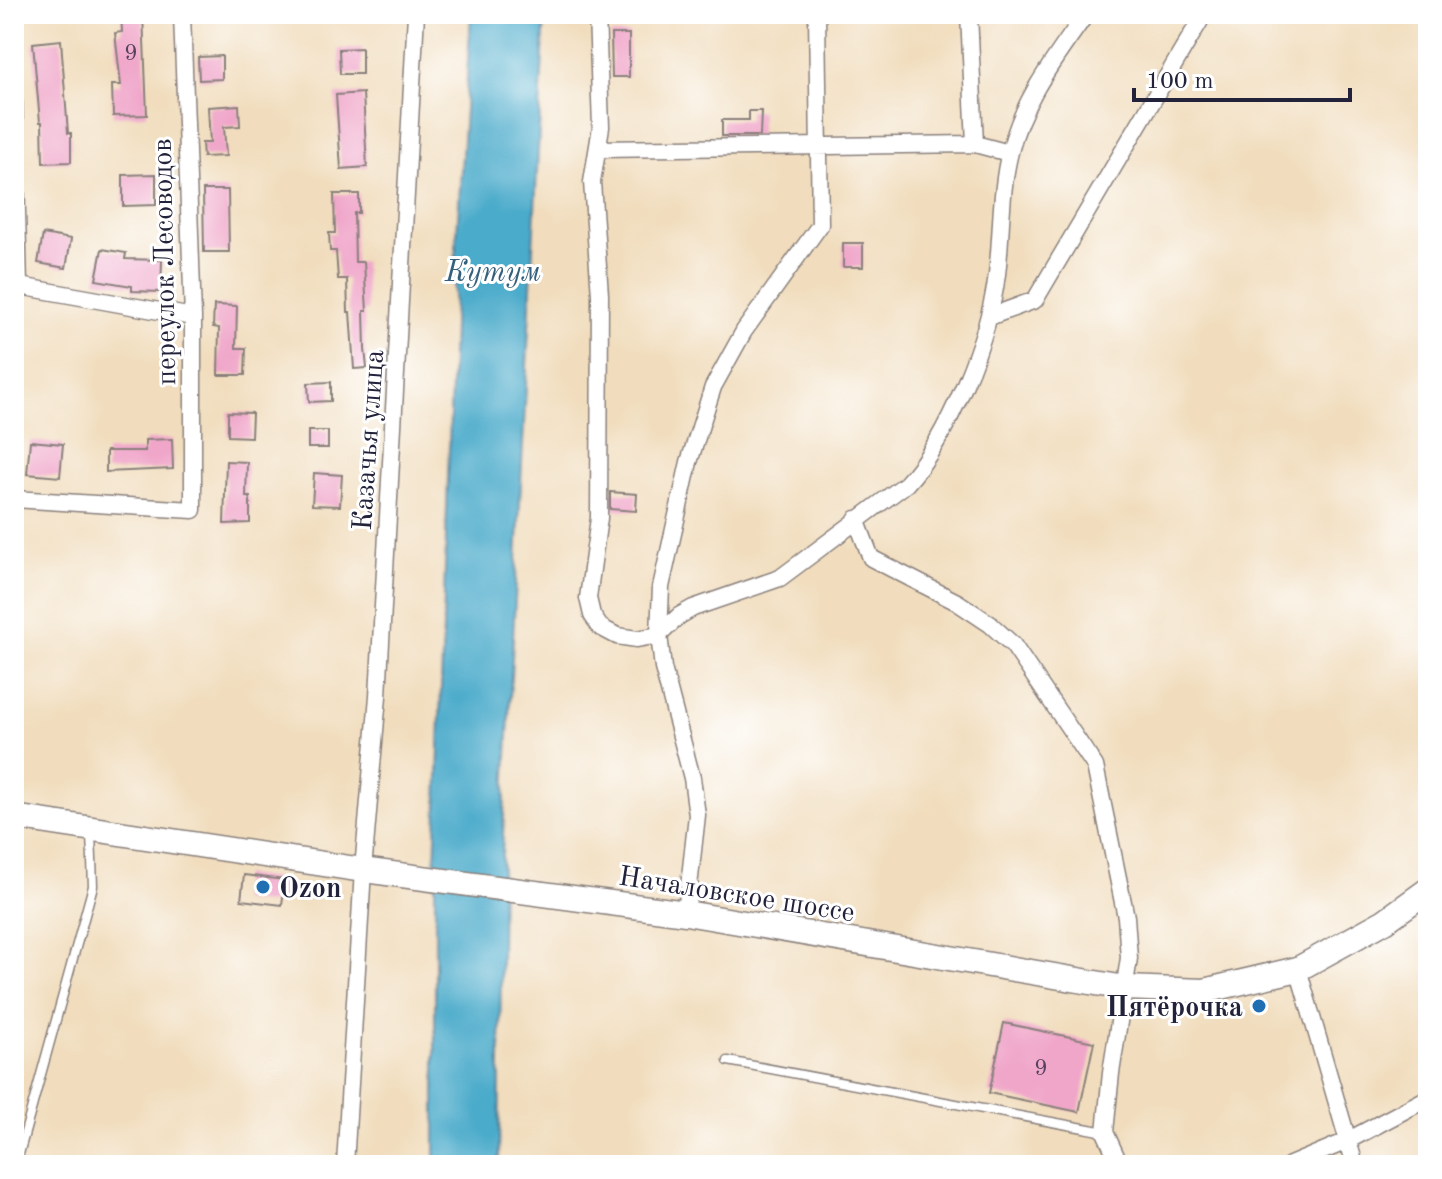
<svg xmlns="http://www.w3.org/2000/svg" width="1442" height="1179" viewBox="0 0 1442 1179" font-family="'Old Standard TT',serif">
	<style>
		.water { fill: #4cabcb; stroke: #376683; stroke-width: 2 }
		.building { fill: #f0a6c9 }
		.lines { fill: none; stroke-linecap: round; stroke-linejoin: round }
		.service-casing { stroke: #8a807c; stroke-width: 11 }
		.minor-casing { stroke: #8a807c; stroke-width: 19 }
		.primary-casing { stroke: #8a807c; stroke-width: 27 }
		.service { stroke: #fff; stroke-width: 8 }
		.minor { stroke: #fff; stroke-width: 16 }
		.primary { stroke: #fff; stroke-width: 24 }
		.poi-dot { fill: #1f6fb2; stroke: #fff; stroke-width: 3 }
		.labels { text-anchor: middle; stroke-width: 6; stroke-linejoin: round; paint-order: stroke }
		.number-label { font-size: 24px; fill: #56435e }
		.street-label { font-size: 28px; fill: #22223b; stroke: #fff }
		.poi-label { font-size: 28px; font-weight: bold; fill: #22223b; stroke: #fff; text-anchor: start }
		.water-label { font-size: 30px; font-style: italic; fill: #35607c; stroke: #fff }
	</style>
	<rect width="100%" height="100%" fill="#fff"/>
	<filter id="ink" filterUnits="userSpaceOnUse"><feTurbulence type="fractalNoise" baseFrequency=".0125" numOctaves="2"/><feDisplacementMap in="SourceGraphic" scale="16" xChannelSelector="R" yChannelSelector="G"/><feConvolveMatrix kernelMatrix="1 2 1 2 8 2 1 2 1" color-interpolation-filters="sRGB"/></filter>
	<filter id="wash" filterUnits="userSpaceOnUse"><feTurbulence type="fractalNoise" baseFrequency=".006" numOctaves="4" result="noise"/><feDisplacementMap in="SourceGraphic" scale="32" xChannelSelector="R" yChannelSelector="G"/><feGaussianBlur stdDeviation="1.8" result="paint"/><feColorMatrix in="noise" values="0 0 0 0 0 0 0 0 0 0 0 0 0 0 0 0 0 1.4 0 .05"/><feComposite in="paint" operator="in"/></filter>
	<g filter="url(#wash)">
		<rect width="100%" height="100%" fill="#f1ddbd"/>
		<path class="water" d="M471 14H545L502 854 499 1165H435V868L455 265Z"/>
		<g id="blocks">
			<path class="building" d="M121 14H143L147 115 113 116 112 85H121L115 33 122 32Z
				M611 34H629V77H612Z
				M61 40 68 133H71V162L43 163 42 122H40L33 43Z
				M362 48V74H340L339 49Z
				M222 56V79L199 80 198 57Z
				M363 93 367 167 341 169 336 95Z
				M239 105 240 126 224 127 226 156 203 157 202 143H210L208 107Z
				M749 111H761L760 136H722V120H749Z
				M156 174V205L123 206V175Z
				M203 190H228L229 252H204Z
				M334 194H359V213H354L355 262H364L367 311H364L365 349 367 368 354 369 350 312H348L347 279H338L336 251H330L329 233H335Z
				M43 234 71 239 66 268 38 263Z
				M843 243H863V267H843Z
				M102 249 126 253 125 259 162 260 161 292 132 291V286L96 280Z
				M214 305 237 306 236 348H246L245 375H218L219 328 213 327Z
				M331 382V401L309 402 308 383Z
				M228 412 252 413 251 437 228 436Z
				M308 431H328V448H308Z
				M172 439 173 469 106 472V451H145V440Z
				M30 441 63 444 60 477 27 474Z
				M226 461 247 462 246 497H250V523L224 524Z
				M314 473 342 475 340 506 312 505Z
				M610 492 637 494 636 511 610 509Z
				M244 875 285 880 282 905 241 900Z
				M1004 1023 1094 1042 1079 1112 989 1093Z"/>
		</g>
	</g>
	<g filter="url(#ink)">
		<use href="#blocks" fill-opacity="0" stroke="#8a807c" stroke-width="2"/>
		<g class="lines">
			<defs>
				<path id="service" d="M728 1061 1105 1132
					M16 1165 93 886 91 833
					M732 1165H733"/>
				<path id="minor" d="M597 14 601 127 592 182 600 295 599 518 588 598 592 615 600 627 617 636 637 639 659 635 679 616 693 608 780 578 906 484C948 439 990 335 997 274 1002 233 1000 191 1010 152 1022 100 1056 57 1086 14
					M969 14 975 144
					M14 102 19 285
					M598 149 975 144 1009 153
					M14 285 193 317
					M989 317 1035 300 1204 14
					M14 499 193 510V317L182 14
					M856 519 871 558 957 602 990 624 1013 645 1095 766 1126 917 1129 958 1111 1073 1105 1132 1120 1165
					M686 913 697 815 692 778 663 668 659 635 661 587 689 462 713 387 744 331 820 225 817 14
					M1298 969 1355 1165
					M345 1165 363 870 378 696 416 14
					M1290 1165 1347 1141 1428 1098"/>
				<path id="primary" d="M14 817 363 870 686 913 1125 988 1204 991 1298 969 1385 921 1428 890"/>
			</defs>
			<use href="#service" class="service-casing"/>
			<use href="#minor" class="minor-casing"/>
			<use href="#primary" class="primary-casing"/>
			<use href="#service" class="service"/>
			<use href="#minor" class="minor"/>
			<use href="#primary" class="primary"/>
		</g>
	</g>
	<g class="poi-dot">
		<circle cx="263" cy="887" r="8"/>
		<circle cx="1259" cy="1006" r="8"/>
	</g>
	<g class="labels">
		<g class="number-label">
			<text x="131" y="60">9</text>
			<text x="1041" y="1075">9</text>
		</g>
		<g class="street-label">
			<text transform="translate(163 262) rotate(-91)" y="10">переулок Лесоводов</text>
			<text transform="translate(367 440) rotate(-86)" y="10">Казачья улица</text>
			<text transform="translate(737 893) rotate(9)" y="10">Началовское шоссе</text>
		</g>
		<g class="poi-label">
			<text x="279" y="897">Ozon</text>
			<text x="1243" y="1016" text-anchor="end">Пятёрочка</text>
		</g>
		<g class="water-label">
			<text x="493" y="281">Кутум</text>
		</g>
	</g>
	<rect width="1442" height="1179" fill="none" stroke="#fff" stroke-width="48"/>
	<path d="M1134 88v12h216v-12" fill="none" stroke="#22223b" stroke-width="4"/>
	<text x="1146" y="88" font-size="24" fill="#22223b" stroke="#ffffff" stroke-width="6" paint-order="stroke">100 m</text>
</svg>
